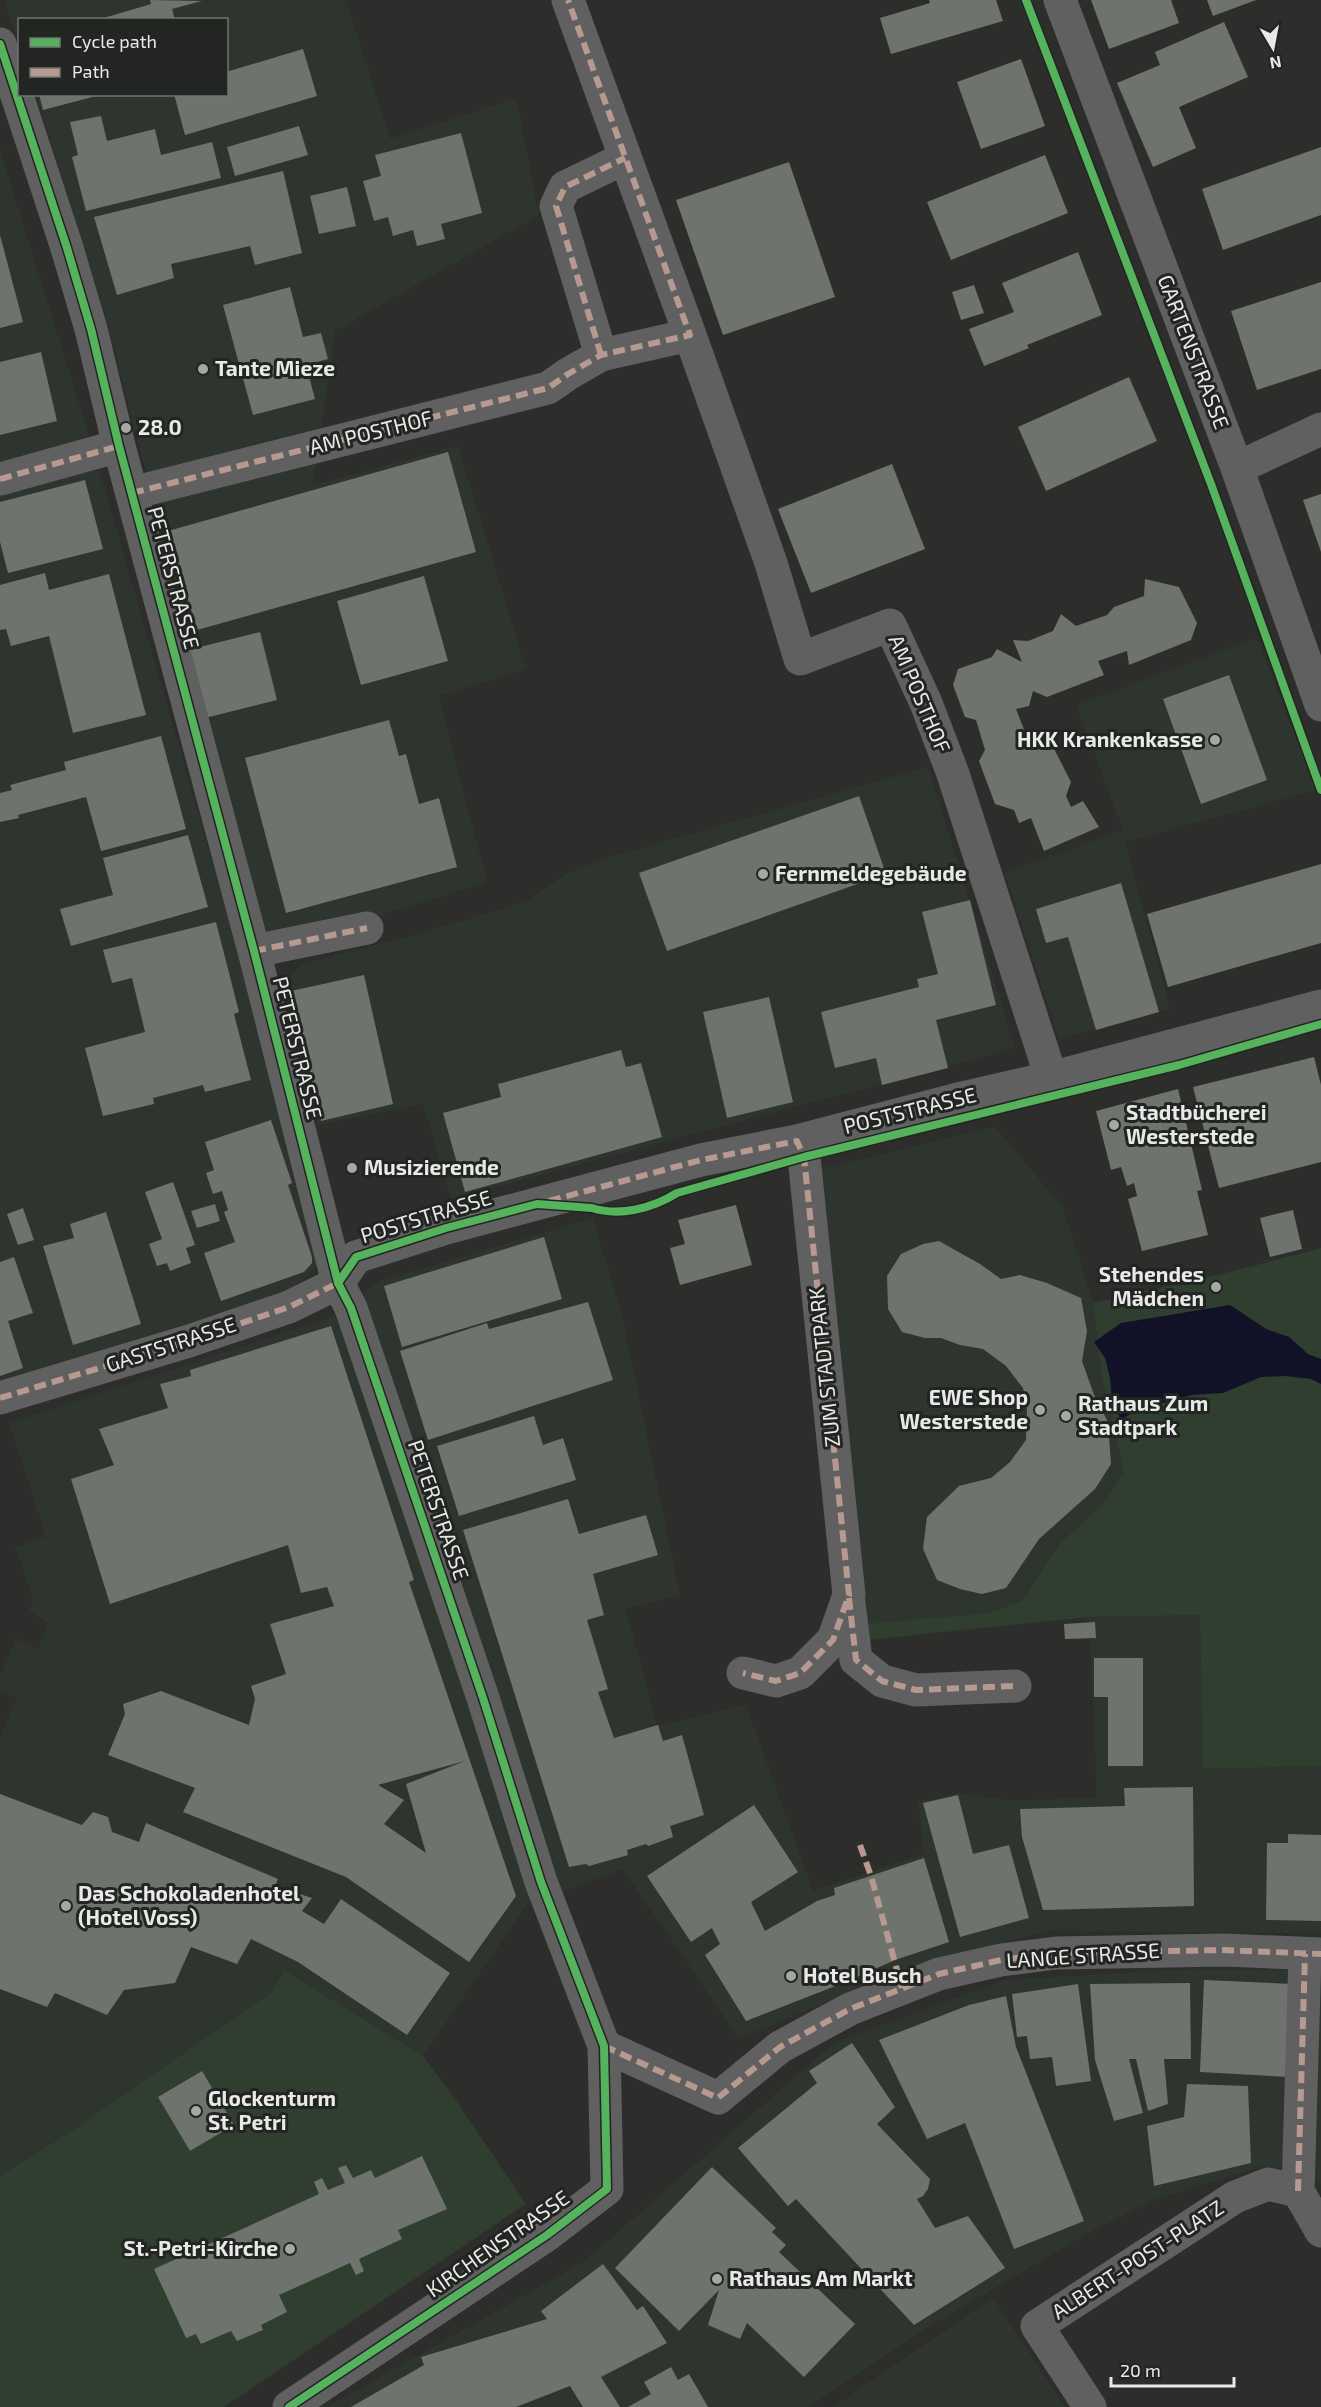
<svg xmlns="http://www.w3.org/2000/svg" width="1321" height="2407" viewBox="0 0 1321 2407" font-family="'Exo 2',sans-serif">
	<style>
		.built { fill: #2e352e }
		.green { fill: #2f3e2e }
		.water { fill: #111227 }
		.building { fill: #6e736d; fill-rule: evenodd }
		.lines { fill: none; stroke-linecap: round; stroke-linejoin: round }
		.minor { stroke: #606061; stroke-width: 33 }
		.quiet { stroke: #b69a8f; stroke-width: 6; stroke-dasharray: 12 6; stroke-linecap: butt }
		.cycleway-casing { stroke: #222522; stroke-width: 11 }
		.cycleway { stroke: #56b35d; stroke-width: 8 }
		.poi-dot { fill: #a7a8a6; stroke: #222522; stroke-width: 2 }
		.labels { text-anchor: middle; stroke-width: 6; stroke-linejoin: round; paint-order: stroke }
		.street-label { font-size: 21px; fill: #e8eae7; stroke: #222522 }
		.poi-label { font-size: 21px; font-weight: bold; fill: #e8eae7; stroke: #222522; text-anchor: start }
	</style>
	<rect width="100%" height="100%" fill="#2d2e2c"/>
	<path class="built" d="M4 0H346L390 139 516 98 539 215 335 331 313 485 458 446 526 669 439 696 487 882 365 920 267 940 104 310 36 95 226 94V20H20L19 45Z
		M0 150 90 438 226 910 319 1251 315 1267 300 1285 281 1294 0 1384Z
		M1257 638 1316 790 1125 842 1170 1008 1059 1039 1005 873 1123 830 1076 705Z
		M928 767 1015 1048 451 1199 423 1104 317 1125 283 982 303 964 411 936 525 902 568 873 606 858Z
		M995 1127 1063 1207 1093 1303 1102 1377 1124 1473 1102 1505 1060 1543 1023 1600 989 1613 864 1624 812 1181 823 1168Z
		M593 1218 623 1320 680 1595 626 1609 657 1726 746 1705 813 1891 924 1854 918 1802 961 1793 1013 1801 1097 1797 1089 1617 1200 1615 1203 1769 1321 1766V1933L1049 1931 907 1969 739 2038 623 1869 527 1904 423 2056 284 1970 272 1992 70 2132 0 2176V1736L17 1698 0 1690V1676L16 1639 38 1649 48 1623 29 1610 33 1599 15 1547 46 1537 9 1423 329 1318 380 1281Z
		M1193 1969 1321 1970V2186L1319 2182 1264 2166 1156 2199 1091 2231 917 2334 808 2407H327L585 2261 835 2042 1005 1980Z
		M993 2298 1065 2407H833Z"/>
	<path class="green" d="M1321 1248V1766L1203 1769 1200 1615 1089 1617 867 1640 864 1624 989 1613 1023 1600 1060 1543 1102 1505 1124 1473 1102 1377 1093 1303 1230 1272Z
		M284 1970 423 2056 457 2102 526 2204 224 2407H0V2176L70 2132 272 1992Z"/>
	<path class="water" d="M1230 1305 1266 1329 1289 1337 1308 1354 1321 1359V1384L1311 1379 1285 1376 1261 1377 1223 1393 1192 1395 1136 1410 1121 1420 1112 1400 1110 1378 1105 1358 1094 1342 1121 1323Z"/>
	<path class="building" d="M150 0 202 1 172 9 175 20H97L151 4Z
		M929 0H996L1003 21 891 54 880 18 930 3Z
		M1091 0H1171L1179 23 1109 49Z
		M1207 0H1256L1213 16Z
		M1224 22 1248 77 1179 107 1196 148 1153 167 1117 83 1160 65 1155 52Z
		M303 49 317 96 185 135 174 94H226V72Z
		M1021 59 1045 126 981 149 957 82Z
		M39 94H100V95L43 110Z
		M101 116 107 141 155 129 161 155 212 142 221 178 86 211 72 157 78 155 70 122Z
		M299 126 308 155 235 176 227 147Z
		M461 133 482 213 441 224 445 239 417 246 413 230 393 236 388 217 374 221 363 181 381 176 375 155Z
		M1321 147V215L1223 250 1202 189Z
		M1045 155 1068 213 951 260 927 202Z
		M789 162 835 297 723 335 676 200Z
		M283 171 302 253 255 265 250 246 171 264 174 278 117 295 94 217Z
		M347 187 356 226 319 234 310 196Z
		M0 235 23 322 0 328Z
		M1078 252 1102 315 1027 345 1029 348 984 366 969 329 1014 312 1002 283Z
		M1321 282V369L1257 390 1231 311Z
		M974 285 984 313 961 320 952 292Z
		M290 287 303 337 321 333 328 359 306 365 315 399 253 415 223 305Z
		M41 352 57 421 0 435V362Z
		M1129 377 1157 441 1046 491 1018 427Z
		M448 452 476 552 197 630 168 531Z
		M892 464 925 549 811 593 778 509Z
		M85 480 103 549 8 573 0 542V502Z
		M1321 494V552L1303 500Z
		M45 573 49 590 109 574 146 715 73 733 49 636 11 646 6 629 0 630V585Z
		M424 576 448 661 361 685 337 601Z
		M1145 579 1179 587 1197 623 1191 640 1129 665 1127 651 1098 661 1104 675 1047 697 1033 691 1029 706 1016 709 1025 732 1047 735 1071 782 1066 796 1071 807 1083 801 1099 827 1044 851 1031 818 1019 823 1014 810 995 804 979 761 985 750 976 720 965 717 953 685 958 669 992 657 997 649 1022 662 1013 640 1028 641 1053 631 1061 614 1076 626 1107 615 1114 607 1144 596Z
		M260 632 277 700 201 719 184 651Z
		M1229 675 1267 780 1201 804 1163 699Z
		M389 720 399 756 406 754 419 804 439 798 457 867 286 913 245 758Z
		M161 736 186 829 101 851 86 797 18 815 19 818 0 822V793L12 790 10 785 66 770 64 762Z
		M859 796 886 874 667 951 639 873Z
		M188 835 208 907 71 946 60 909 113 895 103 858Z
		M1321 864V943L1168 987 1147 914Z
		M1121 883 1159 1012 1096 1030 1068 937 1046 943 1036 909Z
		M970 900 996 1005 936 1020 948 1068 882 1085 876 1058 835 1068 821 1012 919 987 917 979 938 974 922 912Z
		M216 922 239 1012 234 1014 251 1080 205 1092 203 1085 153 1098 154 1104 103 1116 85 1048 145 1032 132 978 112 983 103 950Z
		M364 975 393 1104 321 1121 291 991Z
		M769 997 793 1102 727 1118 703 1012Z
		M621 1050 626 1067 641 1063 662 1137 465 1192 443 1113 501 1097 498 1084Z
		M1314 1057 1321 1085V1162L1219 1188 1193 1087Z
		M1178 1089 1202 1190 1197 1191 1208 1235 1142 1251 1128 1199 1137 1196 1134 1183 1127 1186 1121 1167 1111 1170 1096 1111Z
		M271 1120 292 1183 288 1185 312 1257V1263L304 1272 221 1301 204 1253 235 1242 224 1212 228 1210 222 1191 213 1194 206 1173 214 1170 205 1142Z
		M173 1182 195 1245 186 1248 191 1263 170 1271 167 1263 157 1266 149 1244 162 1239 145 1192Z
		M215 1204 220 1221 197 1228 191 1211Z
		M736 1205 752 1265 680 1285 670 1248 685 1244 678 1220Z
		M23 1208 34 1240 18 1245 7 1214Z
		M1293 1210 1302 1249 1270 1257 1260 1218Z
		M106 1212 141 1324 73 1345 43 1246 74 1238 70 1224Z
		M544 1237 562 1299 402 1347 384 1286Z
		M939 1241 980 1264 1001 1279 1020 1275 1047 1283 1081 1298 1087 1331 1082 1361 1094 1395 1108 1422 1111 1464 1095 1489 1039 1539 1006 1588 982 1594 960 1589 937 1580 923 1549 927 1517 959 1486 991 1478 1010 1462 1026 1440 1027 1409 1023 1388 1006 1366 983 1349 960 1345 941 1338H925L902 1332 888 1309 887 1276 901 1254 923 1244Z
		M14 1257 33 1313 8 1321 23 1368 0 1376V1262Z
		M588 1302 613 1380 428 1440 400 1351 487 1323 489 1329Z
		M331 1326 414 1580 409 1582 516 1896 469 1962 346 1877 183 1812 195 1788 108 1755 125 1714 123 1704 161 1691 249 1725 255 1699 251 1686 286 1674 270 1624 334 1606 327 1587 301 1593 288 1545 110 1604 71 1479 114 1465 99 1429 168 1408 160 1384 191 1376 190 1370ZM465 1761 406 1784 426 1853 384 1824 404 1800 378 1785Z
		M534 1416 543 1445 563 1438 576 1480 459 1516 437 1446Z
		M568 1499 579 1534 646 1515 658 1555 593 1574 604 1615 587 1620 608 1689 598 1692 614 1738 658 1725 663 1741 682 1735 704 1815 670 1826 673 1837 648 1846 646 1844 627 1850 628 1855 589 1866 586 1864 569 1867 463 1530Z
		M1095 1622 1096 1638 1065 1639 1064 1624Z
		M1094 1658H1143V1766H1108V1697H1094Z
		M1193 1787 1194 1906 1043 1910 1022 1837 1020 1809 1125 1806 1124 1788Z
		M0 1794 82 1825 93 1812 108 1817 112 1832 139 1842 146 1823 278 1879 275 1886 312 1898 302 1911 324 1924 341 1899 450 1973 407 2035 298 1962 251 1939 237 1964 191 1947 175 1983 124 1990 107 2015 55 1993 47 2007 0 1989Z
		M958 1795 973 1854 1009 1845 1029 1918 960 1937 923 1803Z
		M754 1805 798 1872 751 1902 765 1931 817 1901 835 1895 834 1888 924 1858 949 1942 895 1960 848 1981 746 2021 705 1955 720 1944 712 1928 691 1942 647 1876Z
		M1288 1834 1321 1835V1921L1266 1920 1267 1843H1288Z
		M1204 1980 1294 1984 1290 2077 1200 2072Z
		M1190 1983 1191 2059H1164L1168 2104 1148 2111 1136 2059H1129L1143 2113 1114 2121 1095 2060 1090 1984Z
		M1078 1984 1091 2081 1056 2086 1052 2057 1030 2059 1027 2036 1017 2037 1012 1994Z
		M1006 1996 1016 2047 1084 2221 1014 2249 965 2123 927 2139 879 2040 969 2005Z
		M852 2043 895 2107 877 2124 930 2179 928 2189 923 2196 917 2199 935 2228 968 2216 1005 2268 914 2325 796 2199 788 2206 738 2148 817 2083 809 2071Z
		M202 2071 234 2125 190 2151 158 2097Z
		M1187 2084 1248 2086 1251 2163 1154 2186 1147 2126 1184 2117Z
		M422 2156 447 2209 398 2230 402 2239 359 2259 364 2271 356 2275 350 2263 279 2295 287 2312 261 2325 263 2330 237 2341 231 2331 201 2344 196 2334 186 2338 154 2269 319 2194 314 2182 322 2178 328 2190 345 2183 338 2168 346 2165 353 2178 371 2170 375 2178Z
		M712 2167 776 2228 772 2232 786 2245 779 2252 855 2324 804 2377 747 2323 740 2339 708 2325 719 2290 679 2331 615 2268Z
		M603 2264 637 2310 643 2306 667 2343 601 2377 620 2407H583L570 2386 516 2407H351L424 2365 421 2357 547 2319 541 2311Z
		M671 2367 678 2380 689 2374 708 2407H628L651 2394 644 2382Z"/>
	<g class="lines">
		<path class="minor" d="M1060 0 1237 468 1321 705
			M0 44 67 248 91 329 119 446 254 951 338 1283 351 1308 483 1698 541 1882 604 2046 607 2189 547 2235 289 2407
			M690 335 771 563 800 659 890 625 926 703 953 774 1051 1077
			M601 355 556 206 565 187 625 158
			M1237 468 1321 429
			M0 479 119 446
			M132 493 548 388 568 374 601 355 690 335 568 0
			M254 951 367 928
			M0 1398 189 1341 289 1307 338 1283 356 1257 446 1228 701 1160 797 1141 962 1098 1062 1075 1321 1006
			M849 1603 856 1660 882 1681 916 1690 1015 1686
			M743 1673 776 1681 800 1673 833 1640 849 1595 804 1157 797 1141
			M1305 1954 1298 2191 1321 2231
			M604 2046 718 2098 780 2047 850 2009 939 1974 1001 1960 1056 1953 1225 1950 1321 1954
			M1090 2407 1037 2326 1235 2197 1268 2184 1298 2191"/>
		<path class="quiet" d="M601 355 556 206 565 187 625 158
			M0 479 119 446
			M132 493 548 388 568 374 601 355 690 335 568 0
			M254 951 367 928
			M549 1201 701 1160 797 1141 804 1157 849 1595 833 1640 800 1673 776 1681 743 1673
			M0 1398 189 1341 289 1307 338 1283 340 1279
			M849 1598 856 1660 882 1681 916 1690 1015 1686
			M860 1845 871 1876 902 1988
			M604 2046 718 2098 780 2047 850 2009 939 1974 1001 1960 1056 1953 1225 1950 1321 1954
			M1298 2191 1305 1954"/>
		<defs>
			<path id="cycleway" d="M1026 0 1211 484 1321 790
				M0 44 67 248 91 329 119 446 254 951 338 1283 351 1308 483 1698 541 1882 604 2046 607 2189 547 2235 289 2407
				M338 1283 356 1257 446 1228 537 1204 592 1208C620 1217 653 1208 677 1193L804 1157 1179 1065 1321 1024"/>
		</defs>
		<use href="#cycleway" class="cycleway-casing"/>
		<use href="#cycleway" class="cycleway"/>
	</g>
	<g class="poi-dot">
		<circle cx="203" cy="369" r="6"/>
		<circle cx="126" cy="428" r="6"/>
		<circle cx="1215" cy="740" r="6"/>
		<circle cx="763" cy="874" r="6"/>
		<circle cx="1114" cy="1125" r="6"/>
		<circle cx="352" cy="1168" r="6"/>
		<circle cx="1216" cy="1287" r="6"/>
		<circle cx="1040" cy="1410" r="6"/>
		<circle cx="1066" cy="1416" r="6"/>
		<circle cx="66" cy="1906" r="6"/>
		<circle cx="791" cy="1976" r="6"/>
		<circle cx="196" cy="2111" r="6"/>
		<circle cx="290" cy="2249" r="6"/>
		<circle cx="717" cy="2279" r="6"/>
	</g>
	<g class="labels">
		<g class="street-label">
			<text transform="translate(1193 352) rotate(69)" y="7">GARTENSTRASSE</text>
			<text transform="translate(371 433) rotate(-14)" y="7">AM POSTHOF</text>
			<text transform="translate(173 578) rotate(75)" y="7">PETERSTRASSE</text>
			<text transform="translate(919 694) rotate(67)" y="7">AM POSTHOF</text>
			<text transform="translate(297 1048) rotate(76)" y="7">PETERSTRASSE</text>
			<text transform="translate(910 1111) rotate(-14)" y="7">POSTSTRASSE</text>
			<text transform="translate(426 1217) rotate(-17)" y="7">POSTSTRASSE</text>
			<text transform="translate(171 1345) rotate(-18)" y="7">GASTSTRASSE</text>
			<text transform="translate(825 1367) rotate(-96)" y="7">ZUM STADTPARK</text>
			<text transform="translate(438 1510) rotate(71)" y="7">PETERSTRASSE</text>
			<text transform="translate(1083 1956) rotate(-4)" y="7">LANGE STRASSE</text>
			<text transform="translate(498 2244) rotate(-35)" y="7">KIRCHENSTRASSE</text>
			<text transform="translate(1138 2260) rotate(-33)" y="7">ALBERT-POST-PLATZ</text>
		</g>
		<g class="poi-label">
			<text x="215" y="376">Tante Mieze</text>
			<text x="138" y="435">28.0</text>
			<text x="1203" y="747" text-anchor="end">HKK Krankenkasse</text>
			<text x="775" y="881">Fernmeldegebäude</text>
			<text x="1126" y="1120">Stadtbücherei<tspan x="1126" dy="24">Westerstede</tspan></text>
			<text x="364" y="1175">Musizierende</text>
			<text x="1204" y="1282" text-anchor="end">Stehendes<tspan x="1204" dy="24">Mädchen</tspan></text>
			<text x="1028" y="1405" text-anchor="end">EWE Shop<tspan x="1028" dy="24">Westerstede</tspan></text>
			<text x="1078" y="1411">Rathaus Zum<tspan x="1078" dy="24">Stadtpark</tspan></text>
			<text x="78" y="1901">Das Schokoladenhotel<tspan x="78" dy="24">(Hotel Voss)</tspan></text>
			<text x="803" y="1983">Hotel Busch</text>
			<text x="208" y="2106">Glockenturm<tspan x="208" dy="24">St. Petri</tspan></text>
			<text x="278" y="2256" text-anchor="end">St.-Petri-Kirche</text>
			<text x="729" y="2286">Rathaus Am Markt</text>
		</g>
	</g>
	<rect x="18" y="18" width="210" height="78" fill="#222522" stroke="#717471" stroke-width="1.5"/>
	<rect x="30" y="38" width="30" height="9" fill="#56b35d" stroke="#717471" stroke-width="1.5"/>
	<text x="72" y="48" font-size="18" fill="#e8eae7">Cycle path</text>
	<rect x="30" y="68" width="30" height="9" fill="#b69a8f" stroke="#717471" stroke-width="1.5"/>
	<text x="72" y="78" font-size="18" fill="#e8eae7">Path</text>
	<g transform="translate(1273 48) rotate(170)" stroke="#222522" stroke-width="4.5" paint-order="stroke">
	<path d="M0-4.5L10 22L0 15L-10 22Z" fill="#e8eae7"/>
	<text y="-9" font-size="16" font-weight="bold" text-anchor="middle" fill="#e8eae7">N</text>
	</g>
	<path d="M1111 2377v9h123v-9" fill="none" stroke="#e8eae7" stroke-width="3"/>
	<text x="1120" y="2377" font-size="18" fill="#e8eae7" stroke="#222522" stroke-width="4.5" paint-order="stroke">20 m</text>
</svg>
